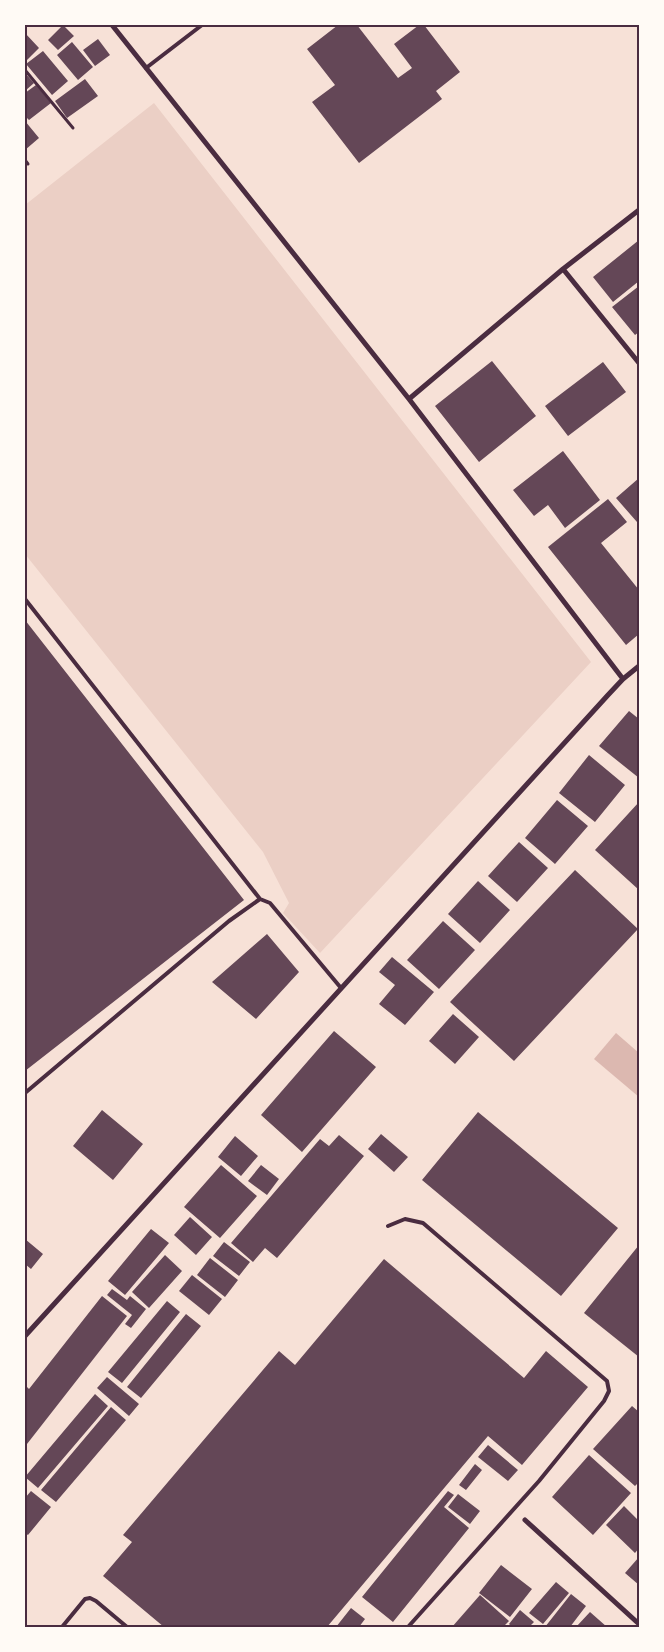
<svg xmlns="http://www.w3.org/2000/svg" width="664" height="1652" viewBox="0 0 664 1652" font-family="'PT Sans',sans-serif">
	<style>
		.green { fill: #ebcfc5 }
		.water { fill: #dcb8b0 }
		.building { fill: #644757 }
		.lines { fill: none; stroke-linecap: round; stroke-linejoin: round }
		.path { stroke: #4a2c40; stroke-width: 3 }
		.service { stroke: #4a2c40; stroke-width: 4 }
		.minor { stroke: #4a2c40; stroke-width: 5 }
		.neatline { fill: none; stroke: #4a2c40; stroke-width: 2 }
	</style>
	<rect width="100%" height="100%" fill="#f7e1d7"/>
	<path class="green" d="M154 103 591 662 320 953 283 913 289 903 263 852 25 554V205Z"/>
	<path class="water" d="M616 1033 639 1053V1097L594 1059Z"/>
	<path class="building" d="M63 25 74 36 58 50 48 40Z
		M338 25H357L398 78 412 68 394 44 419 25H424L460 72 436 91 442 99 359 163 312 102 335 85 307 49Z
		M25 33 39 48 25 62Z
		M98 39 110 55 95 66 83 50Z
		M72 42 93 67 78 80 57 55Z
		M43 51 68 81 52 95 26 64Z
		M25 73 34 83 25 91Z
		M85 79 98 96 67 118 55 101Z
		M36 85 51 103 29 120 25 116V93Z
		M25 121 39 138 25 150Z
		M639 240V281L613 302 593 277Z
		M639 286V332L635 335 612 307Z
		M492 361 536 416 479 462 435 406Z
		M603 362 626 392 568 436 545 406Z
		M563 451 600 500 565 528 548 505 534 516 513 490Z
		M639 478V520L637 522 616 498Z
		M608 499 627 522 601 543 639 590V634L626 645 548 547Z
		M25 620 244 900 25 1071Z
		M629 711 639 719V778L599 746Z
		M589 755 625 785 595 822 559 793Z
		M557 800 588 826 555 864 525 838Z
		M639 802V890L595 850Z
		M519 842 548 868 517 902 488 876Z
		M575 870 638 929 514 1061 450 1002Z
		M478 881 510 910 480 943 448 914Z
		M443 921 475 950 439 989 407 960Z
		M267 934 299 972 256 1019 212 982Z
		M392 957 434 992 405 1025 379 1004 395 985 379 972Z
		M453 1014 479 1037 455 1064 429 1041Z
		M334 1031 376 1067 302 1152 261 1115Z
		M102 1110 143 1144 113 1180 73 1146Z
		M478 1112 618 1228 561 1296 422 1180Z
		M381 1134 408 1157 394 1172 368 1149Z
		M339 1135 364 1156 277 1258 265 1248 253 1262 231 1243 320 1139 329 1146Z
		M235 1136 258 1156 241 1176 218 1157Z
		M221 1165 257 1196 220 1238 184 1207Z
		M261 1165 279 1179 267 1195 248 1181Z
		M190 1217 212 1237 196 1255 174 1235Z
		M151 1229 169 1243 125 1295 108 1281Z
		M25 1239 43 1254 31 1269 25 1264Z
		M224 1242 250 1262 239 1276 213 1256Z
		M639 1245V1357L584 1313Z
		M165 1255 182 1271 149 1308 132 1292Z
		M210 1258 238 1280 225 1297 197 1275Z
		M384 1259 524 1378 546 1351 588 1387 522 1465 488 1436 327 1627H164L103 1576 132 1542 123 1535 279 1351 295 1365Z
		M192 1275 222 1299 209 1315 179 1291Z
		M112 1289 127 1300 130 1296 146 1309 131 1328 125 1324 132 1315 107 1295Z
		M102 1296 127 1316 27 1444 25 1443V1385L29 1389Z
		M167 1301 180 1312 122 1383 108 1372Z
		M186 1314 201 1326 141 1398 127 1387Z
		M107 1377 139 1404 129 1416 97 1388Z
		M95 1394 108 1406 38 1488 25 1477Z
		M632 1406 639 1412V1482L635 1486 593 1449Z
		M111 1407 126 1420 56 1502 41 1490Z
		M488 1445 518 1470 508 1481 478 1457Z
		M589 1455 631 1493 593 1535 552 1497Z
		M475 1464 482 1470 466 1490 459 1485Z
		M31 1491 51 1507 28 1535 25 1533V1498Z
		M448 1491 454 1495 444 1507 469 1528 393 1622 362 1597Z
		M458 1494 480 1511 470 1524 448 1507Z
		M624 1506 639 1521V1548L635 1553 606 1525Z
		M639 1557V1585L625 1573Z
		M501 1565 532 1589 510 1617 479 1593Z
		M556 1582 569 1593 543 1624 529 1613Z
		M571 1594 586 1606 570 1627H545Z
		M480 1595 509 1621 503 1627H452Z
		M351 1608 365 1619 359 1627H336Z
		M520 1610 534 1622 529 1627H512L509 1624Z
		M590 1612 607 1627H576Z"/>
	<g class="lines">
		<path class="path" d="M25 70 73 128
			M25 160 28 164"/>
		<path class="service" d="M146 68 202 25
			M25 599 260 899 270 903 341 988
			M25 1093 229 921 260 899
			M388 1226 405 1219 423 1223 607 1381 609 1391 604 1401 539 1481 408 1627
			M62 1627 85 1599 90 1598 96 1601 127 1627"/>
		<path class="minor" d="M112 25 409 399 623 679
			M563 269 639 363
			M409 399 563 269 639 210
			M25 1336 608 695 623 679 639 666
			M525 1520 639 1624"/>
	</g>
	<rect width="664" height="1652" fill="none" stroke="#fffaf5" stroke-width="52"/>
	<rect x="26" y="26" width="612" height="1600" class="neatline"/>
</svg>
